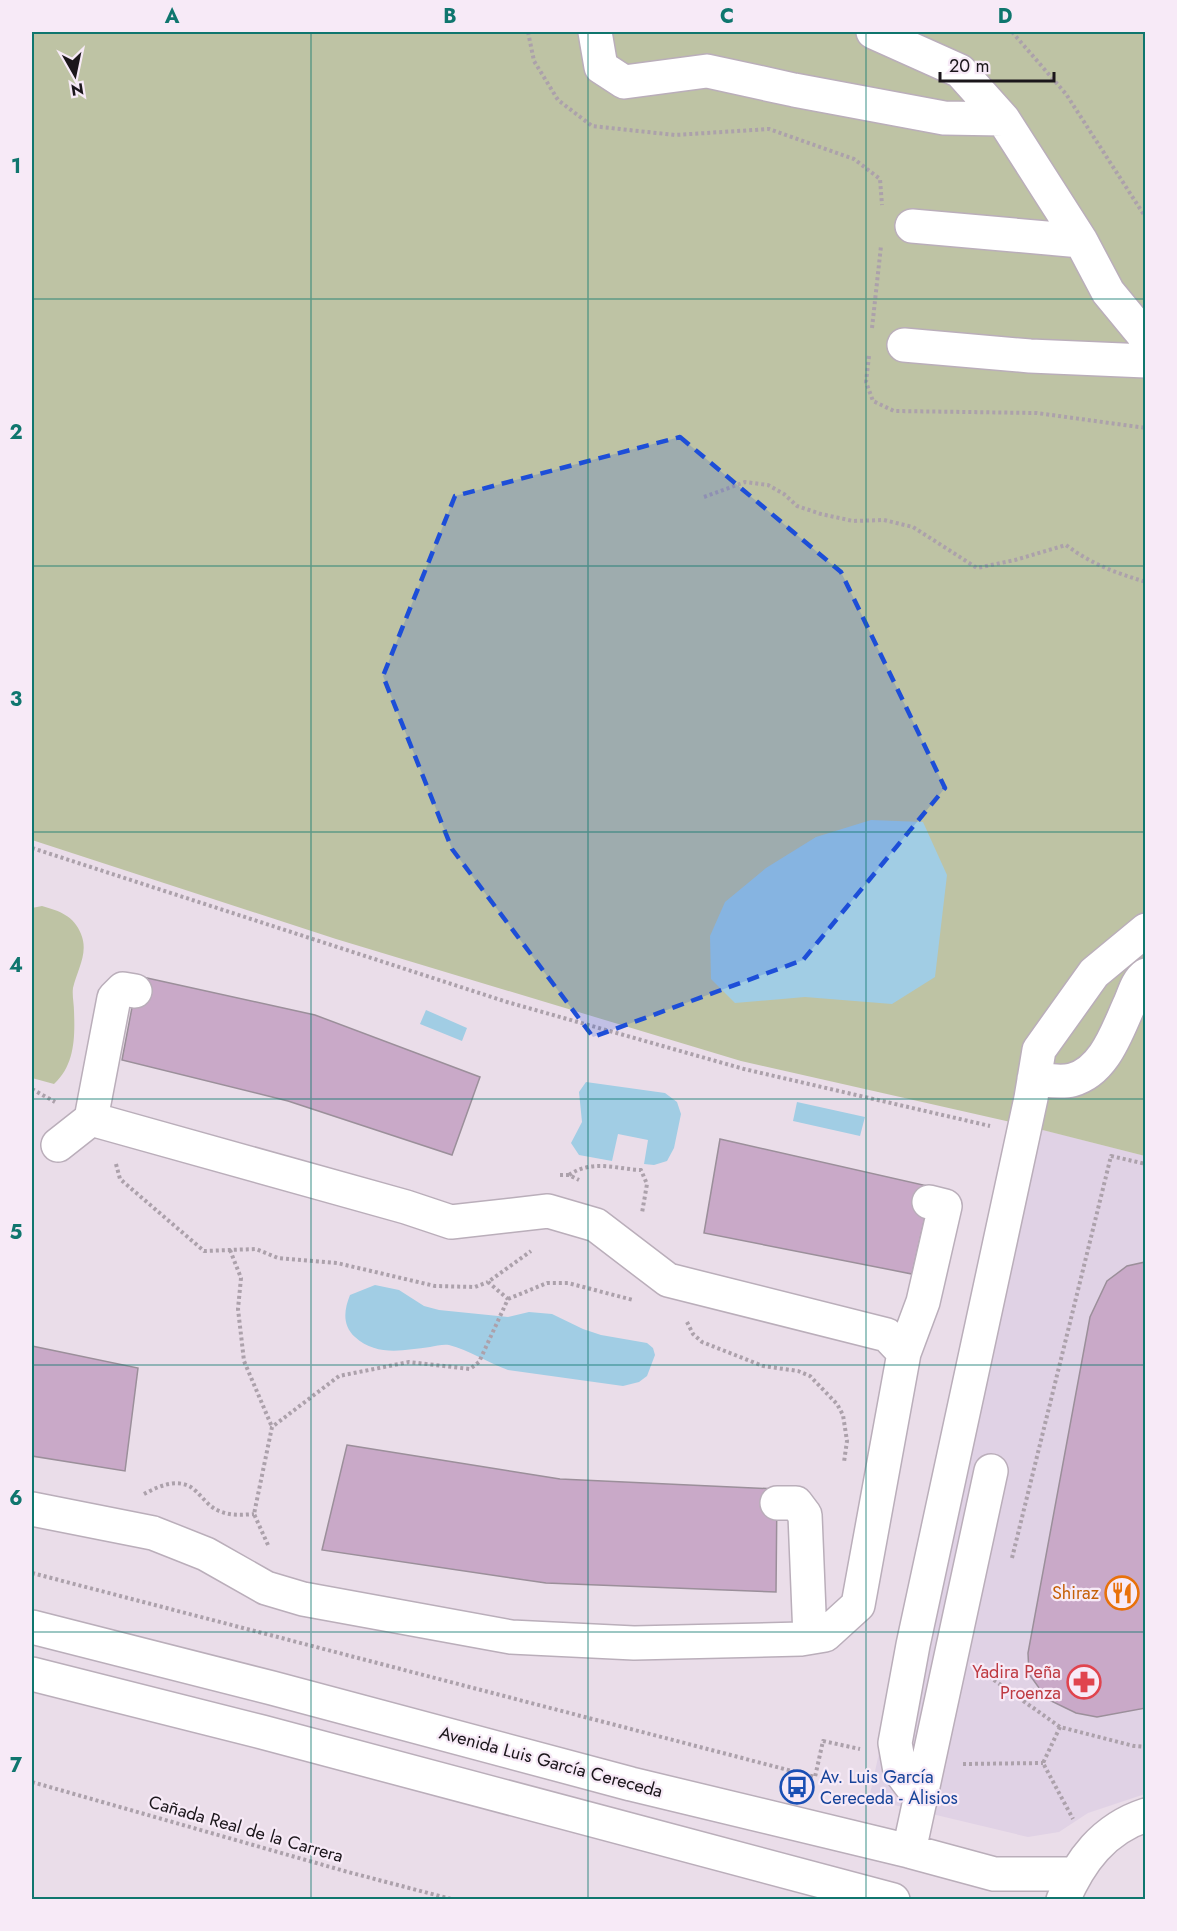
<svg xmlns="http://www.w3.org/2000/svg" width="1177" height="1931" viewBox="0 0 1177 1931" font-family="Jost,sans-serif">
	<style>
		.commercial { fill: #e0d2e5 }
		.green { fill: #bec3a4 }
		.water { fill: #a1cde4 }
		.building { fill: #c9a9c8; stroke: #9b8f9a; stroke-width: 1.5 }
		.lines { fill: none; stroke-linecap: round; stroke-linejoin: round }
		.minor-casing { stroke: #baaeba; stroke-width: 36 }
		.path { stroke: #aca1ab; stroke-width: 4; stroke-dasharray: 3 3; stroke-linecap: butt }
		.minor { stroke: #fff; stroke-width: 33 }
		.marked { fill: #1d4ed8; fill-opacity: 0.2; stroke: #1d4ed8; stroke-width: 4.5; stroke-dasharray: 12 8; stroke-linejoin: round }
		.grid { fill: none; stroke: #0f766e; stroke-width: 1.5; stroke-opacity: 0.55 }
		.labels { text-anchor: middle; stroke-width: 4.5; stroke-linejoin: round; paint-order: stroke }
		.food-label { font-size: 18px; fill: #c56008; stroke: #f7eaf7; text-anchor: end }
		.health-label { font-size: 18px; fill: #be3a42; stroke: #f7eaf7; text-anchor: end }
		.street-label { font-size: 18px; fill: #1b161b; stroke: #f7eaf7 }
		.transit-label { font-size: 18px; fill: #164399; stroke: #f7eaf7; text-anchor: start }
		.neatline { fill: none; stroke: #0f766e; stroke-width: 2 }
		.grid-label { font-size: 20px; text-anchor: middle; font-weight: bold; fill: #0f766e }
	</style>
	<rect width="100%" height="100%" fill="#eadde9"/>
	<path class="commercial" d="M1016 1123 1145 1156V1794L1088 1813 1059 1832 1028 1837 869 1799Z"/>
	<path class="green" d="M32 32H1145V1156L1015 1123 741 1061 336 939 32 840Z
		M42 906C60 911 74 916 81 934 89 953 77 970 73 988 72 995 74 1004 74 1011 75 1037 75 1065 54 1084L32 1078V908Z"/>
	<path class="water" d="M871 820 923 822 947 875 935 977 892 1004 805 997 735 1003 711 979 710 936 725 902 766 868 816 837Z
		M426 1010 467 1028 462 1041 420 1024Z
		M586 1082 665 1093 677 1102 681 1114 674 1148 667 1161 654 1165 644 1164 648 1140 618 1134 612 1161 579 1155 571 1143 582 1122 579 1092Z
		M797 1102 865 1117 860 1136 793 1121Z
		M375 1285 399 1290 424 1306 439 1310 508 1317 529 1312 552 1314 583 1329 601 1335 647 1343 653 1348 655 1355 647 1376 639 1382 623 1386 508 1370C488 1363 469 1350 449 1345 443 1344 436 1346 430 1347 404 1350 377 1357 355 1337 342 1325 344 1310 350 1295Z"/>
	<path class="building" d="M138 976 315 1015 480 1077 452 1155 288 1101 122 1060Z
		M720 1139 932 1187 912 1274 704 1233Z
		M1145 1262 1146 1708 1097 1717 1076 1713 1047 1699 1029 1674 1028 1653 1090 1317 1107 1281 1127 1266Z
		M32 1346 138 1368 125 1471 32 1456Z
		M347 1445 560 1479 777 1489 776 1592 546 1583 322 1550Z"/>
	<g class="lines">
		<defs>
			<path id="minor" d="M595 32 601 67 624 82 707 71 794 90 944 118 1003 119
				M873 32 960 71 1003 119 1081 241 1108 292 1146 338
				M912 226 1081 241
				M904 345 1030 356 1146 361
				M1034 1079C1046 1080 1060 1083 1072 1080 1105 1071 1117 1031 1130 1003 1134 994 1137 981 1146 975
				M91 1119 114 998 123 989 135 991
				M904 1353 923 1302 945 1206 929 1202
				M777 1503H796L805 1515 810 1637
				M32 1509 153 1533 206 1554 266 1588 303 1599 511 1637 634 1643 801 1639 825 1635 858 1605 904 1353 887 1335 668 1280 596 1225 548 1211 451 1222 406 1207 91 1119 58 1145
				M32 1627 272 1688 631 1784 909 1851 994 1874H1074
				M32 1674 262 1732 893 1900
				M921 1799 900 1771 895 1743 913 1645 1031 1098 1039 1050 1094 973 1146 930
				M909 1851 991 1471
				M1063 1900C1080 1861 1103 1829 1146 1815"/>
		</defs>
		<use href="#minor" class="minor-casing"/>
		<path class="path" d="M528 32 534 61 558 100 592 126 675 135 769 129 854 159 880 179 882 205
			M1012 32 1066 94 1146 218
			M872 328 881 246
			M869 356 866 382 873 401 894 411 1037 413 1146 428
			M704 497 745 482 768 485 784 494 797 506 821 514 853 521 884 520 913 527 977 568 1015 560 1066 545C1091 564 1116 573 1146 582
			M32 848 507 1002 744 1069 990 1126
			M32 1089 55 1102
			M116 1164 120 1179 204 1251 256 1249 278 1258 337 1263 435 1286 475 1287 488 1282
			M560 1175H569L579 1180
			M569 1175C592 1159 616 1169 641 1170L647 1184 642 1213
			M230 1250 241 1278 238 1309 244 1361 272 1427
			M508 1299 547 1283H568L633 1300
			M687 1322 693 1334 702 1342 763 1366 798 1371 810 1376 837 1404 843 1415 847 1441 844 1462
			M144 1494C157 1487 174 1479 189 1486 199 1491 206 1505 217 1510 229 1516 242 1515 254 1514
			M268 1545 254 1514 272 1427 339 1376 409 1362 470 1369 479 1362 508 1299 488 1282 531 1251
			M1012 1558 1111 1156 1146 1164
			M32 1573 815 1777 823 1741 860 1749
			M984 1673 1060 1727 1134 1746 1146 1747
			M1060 1727 1043 1763 1073 1819
			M963 1764 1043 1763
			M32 1782 348 1872 455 1900"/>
		<use href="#minor" class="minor"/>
	</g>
	<path class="marked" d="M680 437 841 572 945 788 803 960 593 1037 452 849 383 676 455 496Z"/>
	<path class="grid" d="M311 32V1900M588 32V1900M866 32V1900M32 299H1146M32 566H1146M32 832H1146M32 1099H1146M32 1365H1146M32 1632H1146"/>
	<defs>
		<symbol id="restaurant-ring" viewBox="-11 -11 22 22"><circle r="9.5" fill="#f7eaf7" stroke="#e8710a" stroke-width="1.5"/><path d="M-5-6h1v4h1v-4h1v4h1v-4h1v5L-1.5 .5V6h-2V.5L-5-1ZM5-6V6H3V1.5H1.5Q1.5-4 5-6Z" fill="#e8710a"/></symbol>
		<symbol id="pharmacy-ring" viewBox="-11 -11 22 22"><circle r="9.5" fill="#f7eaf7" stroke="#e0444e" stroke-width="1.5"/><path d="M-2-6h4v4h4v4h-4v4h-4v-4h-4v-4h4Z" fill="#e0444e"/></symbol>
		<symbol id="bus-ring" viewBox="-11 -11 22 22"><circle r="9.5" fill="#f7eaf7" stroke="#1a4fb4" stroke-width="1.5"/><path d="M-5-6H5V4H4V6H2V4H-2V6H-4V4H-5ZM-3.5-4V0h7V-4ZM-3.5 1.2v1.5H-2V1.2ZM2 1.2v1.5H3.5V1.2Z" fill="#1a4fb4"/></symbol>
	</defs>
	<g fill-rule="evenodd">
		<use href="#restaurant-ring" x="1103" y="1574" width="38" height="38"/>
		<use href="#pharmacy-ring" x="1065" y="1663" width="38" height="38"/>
		<use href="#bus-ring" x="778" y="1768" width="38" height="38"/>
	</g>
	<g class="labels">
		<g class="food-label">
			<text x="1099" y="1599">Shiraz</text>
		</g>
		<g class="health-label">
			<text x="1061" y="1678">Yadira Peña<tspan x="1061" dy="21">Proenza</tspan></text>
		</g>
		<g class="street-label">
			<text transform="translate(551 1762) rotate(15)" y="6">Avenida Luis García Cereceda</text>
			<text transform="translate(246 1829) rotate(16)" y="6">Cañada Real de la Carrera</text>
		</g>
		<g class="transit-label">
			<text x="820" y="1783">Av. Luis García<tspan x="820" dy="21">Cereceda - Alisios</tspan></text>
		</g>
	</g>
	<rect width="1177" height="1931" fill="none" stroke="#f7eaf7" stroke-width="66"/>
	<g transform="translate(75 75) rotate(171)" stroke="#f7eaf7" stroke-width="4.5" paint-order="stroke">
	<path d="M0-4.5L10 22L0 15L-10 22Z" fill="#1b161b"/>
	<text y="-9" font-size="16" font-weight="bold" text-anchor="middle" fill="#1b161b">N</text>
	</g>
	<path d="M940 72v9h114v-9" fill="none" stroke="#1b161b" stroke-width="3"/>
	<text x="949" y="72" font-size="18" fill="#1b161b" stroke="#f7eaf7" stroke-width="4.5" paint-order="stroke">20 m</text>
	<rect x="33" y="33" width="1111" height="1865" class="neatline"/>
	<g class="grid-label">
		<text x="172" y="23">A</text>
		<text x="450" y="23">B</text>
		<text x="727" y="23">C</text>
		<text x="1005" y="23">D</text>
		<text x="16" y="173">1</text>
		<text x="16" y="439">2</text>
		<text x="16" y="706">3</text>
		<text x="16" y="972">4</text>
		<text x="16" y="1239">5</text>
		<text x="16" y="1505">6</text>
		<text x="16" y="1772">7</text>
	</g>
</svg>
